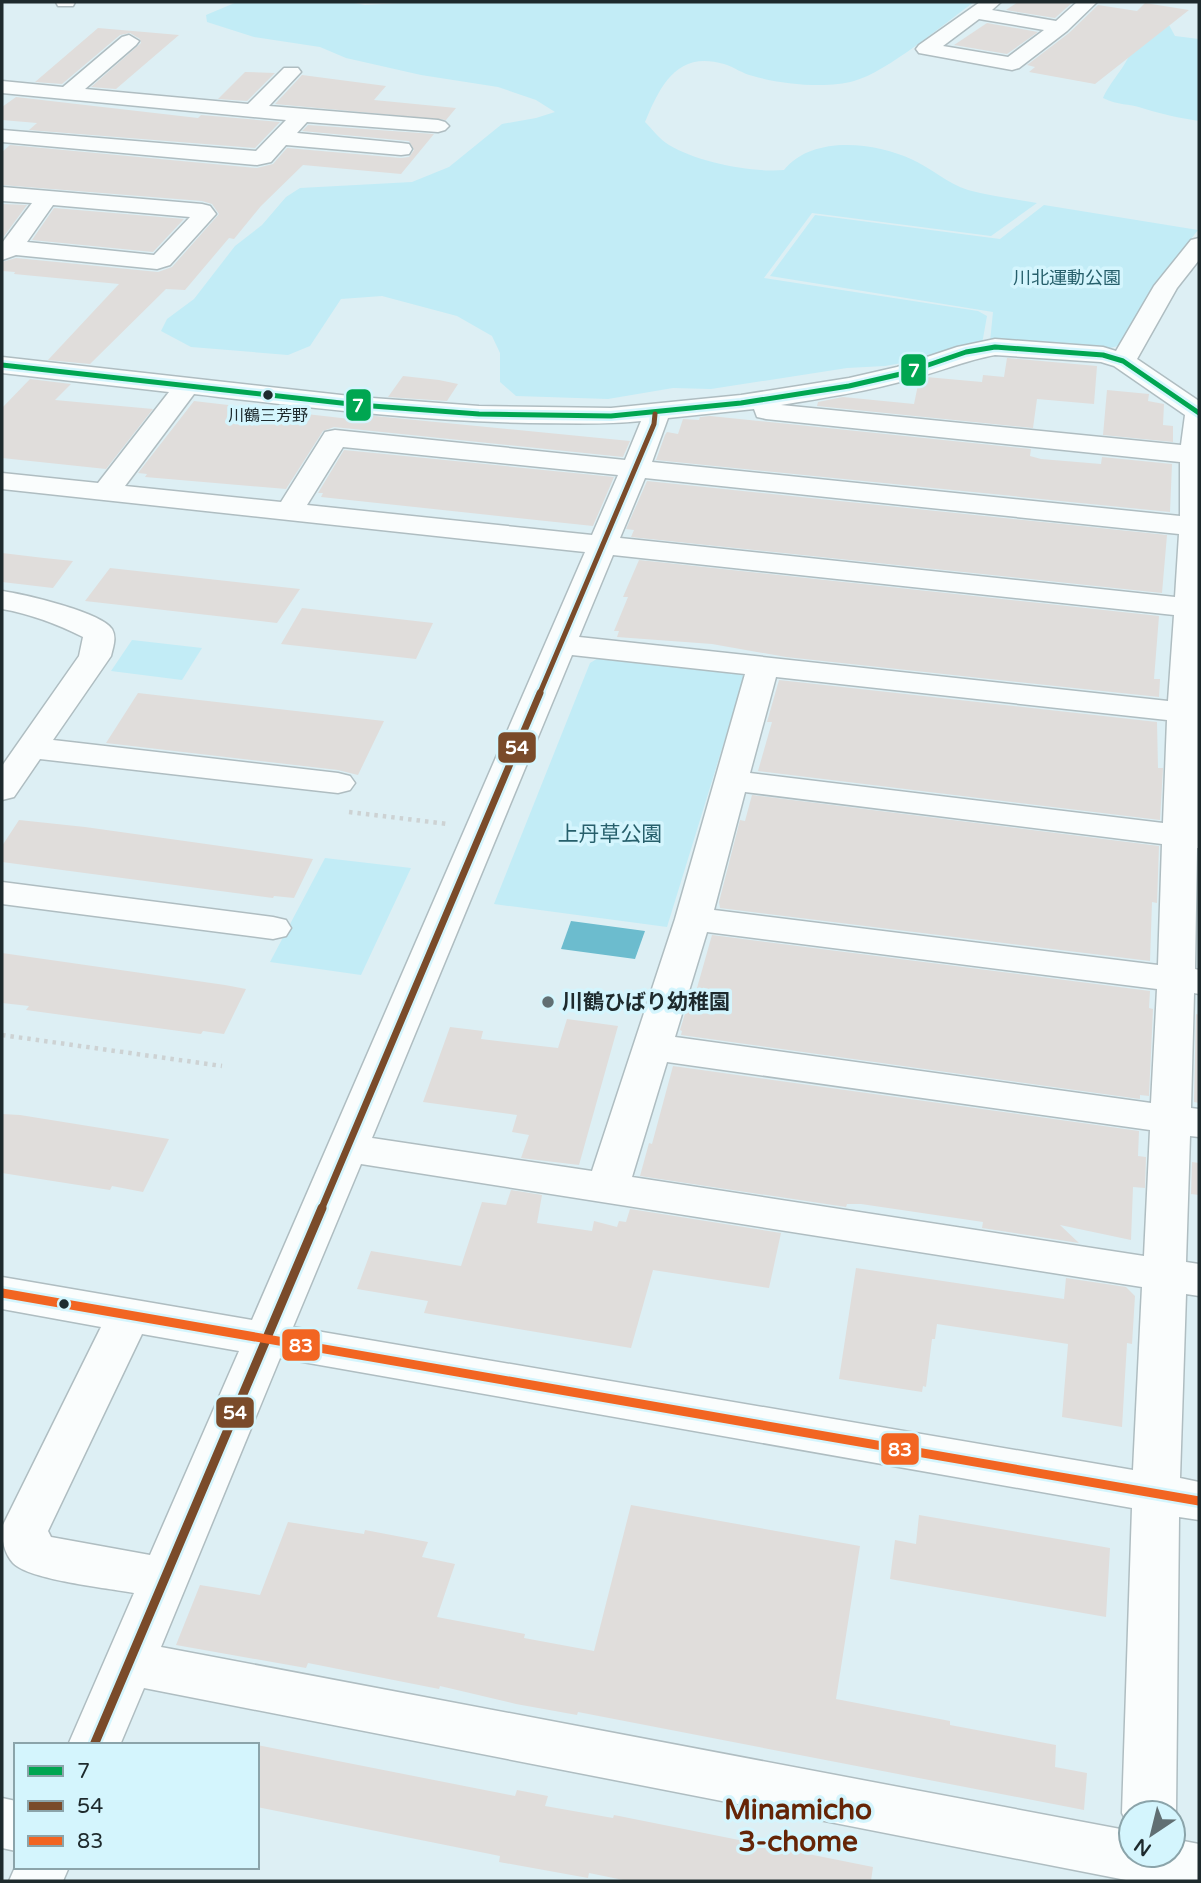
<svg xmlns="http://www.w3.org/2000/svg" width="1201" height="1883" viewBox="0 0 1201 1883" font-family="'Varela Round','Noto Sans JP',sans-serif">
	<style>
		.green { fill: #c2ecf6 }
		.water { fill: #6cbcce }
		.building { fill: #e0dddb }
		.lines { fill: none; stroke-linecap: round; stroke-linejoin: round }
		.minor-casing { stroke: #afbdc1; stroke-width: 3 }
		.path { stroke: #cdd2d3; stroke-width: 4.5; stroke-dasharray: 3.5 5; stroke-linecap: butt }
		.minor { fill: #fafdfd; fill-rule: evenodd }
		.bus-1-casing { stroke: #d4f5fd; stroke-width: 10 }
		.bus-2-far2-casing { stroke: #d4f5fd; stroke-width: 10 }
		.bus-2-far1-casing { stroke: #d4f5fd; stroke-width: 12 }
		.bus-2-casing { stroke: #d4f5fd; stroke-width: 14 }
		.bus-3-casing { stroke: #d4f5fd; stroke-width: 14 }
		.bus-1 { stroke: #00a651; stroke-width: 5 }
		.bus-2-far2 { stroke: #7a4b2a; stroke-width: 5 }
		.bus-2-far1 { stroke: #7a4b2a; stroke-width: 7 }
		.bus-2 { stroke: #7a4b2a; stroke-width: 9 }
		.bus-3 { stroke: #f26522; stroke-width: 9 }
		.bus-dot { fill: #1e2a2d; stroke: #d4f5fd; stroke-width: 2.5 }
		.poi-dot { fill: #616f73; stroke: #d4f5fd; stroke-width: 2.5 }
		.labels { text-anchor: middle; stroke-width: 7; stroke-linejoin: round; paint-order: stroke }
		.far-bus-label { font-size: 16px; fill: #1e2a2d; stroke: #d4f5fd }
		.far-park-label { font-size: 18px; fill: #265f6b; stroke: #d4f5fd }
		.park-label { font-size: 21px; fill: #265f6b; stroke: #d4f5fd }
		.poi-label { font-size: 21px; font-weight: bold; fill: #1e2a2d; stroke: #d4f5fd; text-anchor: start }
		.near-neighbourhood-label { font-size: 28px; font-weight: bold; fill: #652507; stroke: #d4f5fd }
		.line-badge { stroke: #d4f5fd; stroke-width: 2.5 }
		.badge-label { font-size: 19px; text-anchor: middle; font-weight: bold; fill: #fff }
	</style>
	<rect width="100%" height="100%" fill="#ddeff4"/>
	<path class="green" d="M237 2H348L365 5 419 2H974C945 23 887 72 854 81 827 89 780 84 753 76 743 74 734 67 724 64 677 50 660 86 645 122 652 129 660 140 669 145 697 162 752 173 784 170 812 135 874 142 911 159 930 167 948 184 968 190 990 196 1015 199 1037 203L991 236 812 213 764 278 978 311 987 316 982 344 930 358 885 366 847 368 711 389 673 388 608 399 516 396 500 382V353L492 336 457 316 382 296 341 299 310 346 288 355 191 347 161 331 167 319 194 299 235 246 262 225 286 197 300 188 412 182 449 167 502 124 536 118 555 112 536 100 498 87 421 75 346 58 320 47 254 37 207 22 206 15Z
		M1169 25 1175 36 1199 39V121C1179 118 1162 114 1142 108 1128 103 1119 106 1103 98 1112 78 1128 66 1133 44Z
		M1044 205 1198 230 1152 289 1118 346 1102 350 990 342 993 312 770 276 815 215 1000 239Z
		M132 640 202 648 182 680 111 671Z
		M600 657 745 674 667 927 494 904 590 663Z
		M325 858 411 868 361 975 270 962Z"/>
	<path class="water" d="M571 921 645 931 635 959 561 949Z"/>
	<path class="building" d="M1018 2H1073L1055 18 1006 10Z
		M1145 3 1189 10 1095 84 1029 72 1035 67 1027 65 1069 33 1098 5 1137 11Z
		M987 23 1038 32 1007 54 954 45Z
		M98 28 179 35 116 89 91 87 141 43 140 39 130 33 120 35 62 84 35 82Z
		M245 72 275 73 247 101 218 99Z
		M302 75 386 86 374 100 456 108 446 120 275 104Z
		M16 97 198 118 201 115 280 122 255 148 29 130 37 123 2 120V107Z
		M308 125 434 134 401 174 303 165 261 206 234 239 229 238 185 290 166 289 90 364 48 360 119 284 14 274 15 272 2 271V262L16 258 158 272 172 267 219 214 212 204 202 201 2 185V152L10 145 257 168 273 164 287 148 401 158 409 157 414 150 409 141 302 131Z
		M2 204 27 205 2 239Z
		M54 208 184 219 153 252 32 240Z
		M1007 358 1097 366 1094 404 1037 399 1033 428 817 406 818 402 843 397 914 404 919 380 926 377 982 382 983 375 1004 377Z
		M403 376 439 380 458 384 447 401 388 397Z
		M30 379 71 384 55 400 153 409 106 469 2 458V408Z
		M1107 390 1149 394 1148 401 1164 404 1163 425 1173 426V442L1103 435Z
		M194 401 350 419 354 414 630 441 623 457 334 427 323 431 286 489 145 477 147 474 138 473Z
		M710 416 1031 449 1030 456 1041 459 1101 464 1102 457 1172 464 1170 512 656 460 665 435 667 432 678 434 683 419 699 420 700 417Z
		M344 450 614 477 593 526 321 497 323 493H318Z
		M647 481 1167 535 1162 593 631 537 634 530 626 529Z
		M2 553 44 558 73 561 53 588 2 582Z
		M639 560 1159 616 1154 679H1160L1159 697 786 657 712 644 617 637 619 631H614L628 597H623Z
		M110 568 300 589 277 623 85 601Z
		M302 608 433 623 416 659 281 644Z
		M779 680 1157 722 1158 768H1163L1160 820 758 771 772 722H767Z
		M138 693 384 721 358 775 338 770 106 743Z
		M752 795 1159 846 1157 903 1152 902 1150 961 720 908 719 902 740 820 745 821Z
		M19 820 85 827 313 859 294 898 274 896 273 898 2 862V846Z
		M712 935 1150 991 1149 1008 1153 1009 1149 1096 1140 1095V1099L681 1035 682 1031 680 1030 691 994 695 995Z
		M2 953 225 985 246 989 224 1034 203 1031 201 1034 26 1010 29 1006 2 1003Z
		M1196 1014 1199 1015V1103L1194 1102Z
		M567 1019 618 1026 579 1165 521 1158 529 1135 512 1132 517 1115 423 1102 450 1027 483 1031 481 1039 558 1048Z
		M673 1066 1139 1131 1138 1156 1146 1157 1145 1188 1133 1187 1131 1240 1060 1225 1079 1243 982 1228 983 1222 861 1204H847L846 1207 640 1176 649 1143 652 1144Z
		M2 1114 20 1115 169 1139 143 1192 112 1186 110 1190 2 1173Z
		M1192 1162 1199 1163V1195L1191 1194Z
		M511 1190 542 1195 537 1223 592 1231 594 1221 617 1227 619 1221 626 1222 630 1209 781 1233 769 1288 653 1270 631 1348 424 1313 428 1301 357 1289 371 1251 461 1266 482 1202 506 1205Z
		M856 1268 1064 1299 1066 1278 1126 1287 1135 1296 1132 1344 1127 1343 1122 1427 1062 1417 1068 1344 937 1324 935 1339H932L926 1387 923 1386 922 1392 839 1379Z
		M631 1505 860 1546 836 1699 950 1721V1725L1056 1745 1055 1767 1087 1773 1084 1810 578 1712 577 1715 516 1704 440 1686 439 1689 308 1663 306 1668 176 1645 200 1585 260 1595 288 1522 364 1534 365 1530 428 1542 422 1557 455 1564 437 1617 525 1634 524 1638 594 1651Z
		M919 1515 1110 1548 1106 1617 890 1579 895 1540 916 1544Z
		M257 1745 515 1796 517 1790 548 1796 545 1806 613 1818 614 1815 873 1867 871 1881H628L589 1873 588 1878 499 1862 500 1856 257 1807Z"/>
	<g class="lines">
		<defs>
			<path id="minor" d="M56 2H75L73 6H58Z
				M980 2H1001L992 10 1056 21 1077 2H1097L1067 31 1019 68 1012 70 919 53 916 49 919 45ZM979 19 1044 30 1008 57 943 46Z
				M129 35 139 41 136 45 85 89 248 104 284 68H298L301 72 269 106 438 120 445 122 449 126 445 130 438 132 307 122 297 133 401 143 409 144 412 149 409 154 401 155 286 145 271 162 257 165 2 142V130L256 151 286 120 2 93V81L63 87 122 37Z
				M2 187 202 204 210 206 216 214 170 265 157 269 16 255 2 260V243L32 203 2 201ZM53 205 190 217 154 255 27 242Z
				M1199 238V260L1177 288 1137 359 1199 401V848H1197L1195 969 1199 970V994L1194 993 1191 1108 1199 1109V1137L1190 1136 1186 1262 1199 1264V1296L1186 1294 1180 1478 1199 1482V1520L1179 1517 1176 1813 1173 1819V1813H1131V1831L1122 1813 1132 1508 280 1358 161 1647 1131 1831V1855H1173V1839L1199 1844V1881H1131L144 1688 120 1745H68L134 1593C108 1588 29 1580 13 1563 4 1553 2 1540 2 1527L101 1327 2 1309V1277L252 1320 585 552 2 489V473L98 483 169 392 2 373V357L359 397 479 406 611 408 741 395 849 378 897 367 957 347 995 339 1103 347 1116 351 1154 286 1191 240ZM995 355 1101 362 1114 366 1185 415 1181 445 781 405C825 398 868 391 911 379 939 372 966 360 995 355ZM194 394C305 407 417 421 529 423 566 423 604 425 641 421L625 460 335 430 325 432 281 502 125 486ZM754 409 757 417 766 419 1180 462V516L652 462 668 418ZM343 447 618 475 592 535 307 505ZM645 478 1179 534 1175 597 620 538ZM613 555 1174 615 1168 701 579 637ZM572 655 745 674 675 919 592 1171 372 1138ZM776 677 1167 720 1163 823 750 773ZM745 792 1162 844 1158 965 714 910ZM707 932 1157 989 1151 1103 675 1037ZM667 1062 1150 1130 1144 1256 632 1177ZM361 1164 1142 1287 1133 1470 293 1327ZM142 1334 239 1351 150 1555 51 1537 48 1531Z
				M2 591C23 594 101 612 112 629 117 638 113 647 111 656L53 740 338 773 350 776 355 783 350 790 338 793 40 759 14 797 2 800V766L79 656 83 637C57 624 31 614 2 609Z
				M2 882 273 917 286 920 291 928 286 936 273 939 2 904Z
				M2 1798 16 1801V1851L2 1848Z
				M16 1865V1867H69L63 1881H9Z"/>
		</defs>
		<use href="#minor" class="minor-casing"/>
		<path class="path" d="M349 812 448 824
			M2 1035 222 1066"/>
		<use href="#minor" class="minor"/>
		<defs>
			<path id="bus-1" d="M2 365 359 405 479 414 611 416 741 403 849 386 905 373 966 352 995 347 1103 355 1123 361 1199 413"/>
			<path id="bus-2-far2" d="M539 695 654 424 655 414"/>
			<path id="bus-2-far1" d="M321 1210 540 693"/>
			<path id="bus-2" d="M94 1745 322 1208"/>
			<path id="bus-3" d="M2 1293 1199 1501"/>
		</defs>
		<use href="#bus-1" class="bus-1-casing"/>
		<use href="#bus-2-far2" class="bus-2-far2-casing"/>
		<use href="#bus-2-far1" class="bus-2-far1-casing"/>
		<use href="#bus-2" class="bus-2-casing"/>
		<use href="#bus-3" class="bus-3-casing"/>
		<use href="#bus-1" class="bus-1"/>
		<use href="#bus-2-far2" class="bus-2-far2"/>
		<use href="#bus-2-far1" class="bus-2-far1"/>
		<use href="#bus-2" class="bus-2"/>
		<use href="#bus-3" class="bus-3"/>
	</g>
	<g class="bus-dot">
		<circle cx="268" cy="395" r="6"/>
		<circle cx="64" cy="1304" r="6"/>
	</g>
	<circle class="poi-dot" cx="548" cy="1002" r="7"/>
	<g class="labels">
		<g class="far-bus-label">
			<text x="268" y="421">川鶴三芳野</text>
		</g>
		<g class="far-park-label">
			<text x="1067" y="284">川北運動公園</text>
		</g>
		<g class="park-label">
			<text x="610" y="841">上丹草公園</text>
		</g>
		<g class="poi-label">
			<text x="562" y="1009">川鶴ひばり幼稚園</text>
		</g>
		<g class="near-neighbourhood-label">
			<text x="798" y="1819">Minamicho<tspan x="798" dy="32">3-chome</tspan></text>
		</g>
	</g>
	<g class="line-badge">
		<rect x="900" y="353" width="27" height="34" rx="7" fill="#00a651"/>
		<rect x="345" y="388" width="27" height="34" rx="7" fill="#00a651"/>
		<rect x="497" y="731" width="40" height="33" rx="7" fill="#7a4b2a"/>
		<rect x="281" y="1328" width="40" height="34" rx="7" fill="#f26522"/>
		<rect x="215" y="1396" width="40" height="33" rx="7" fill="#7a4b2a"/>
		<rect x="880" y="1432" width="40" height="34" rx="7" fill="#f26522"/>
	</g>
	<g class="badge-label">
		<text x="914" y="377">7</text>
		<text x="358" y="412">7</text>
		<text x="517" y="754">54</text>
		<text x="301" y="1352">83</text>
		<text x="235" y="1419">54</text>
		<text x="900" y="1456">83</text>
	</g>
	<rect width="1201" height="1883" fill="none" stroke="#1e2a2d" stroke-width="7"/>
	<rect x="14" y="1743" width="245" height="126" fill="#d4f5fd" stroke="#8ba4aa" stroke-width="2"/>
	<rect x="28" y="1766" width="35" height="10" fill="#00a651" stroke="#8ba4aa" stroke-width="2"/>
	<text x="77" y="1778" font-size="21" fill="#1e2a2d">7</text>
	<rect x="28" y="1801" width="35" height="10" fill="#7a4b2a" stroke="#8ba4aa" stroke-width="2"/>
	<text x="77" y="1813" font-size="21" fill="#1e2a2d">54</text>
	<rect x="28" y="1836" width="35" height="10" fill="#f26522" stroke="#8ba4aa" stroke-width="2"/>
	<text x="77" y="1848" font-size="21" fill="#1e2a2d">83</text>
	<g transform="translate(1152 1834) rotate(215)"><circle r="33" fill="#d4f5fd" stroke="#8ba4aa" stroke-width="2"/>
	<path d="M0-5L12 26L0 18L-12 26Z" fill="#616f73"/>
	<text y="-10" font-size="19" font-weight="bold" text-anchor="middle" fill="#1e2a2d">N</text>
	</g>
</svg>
